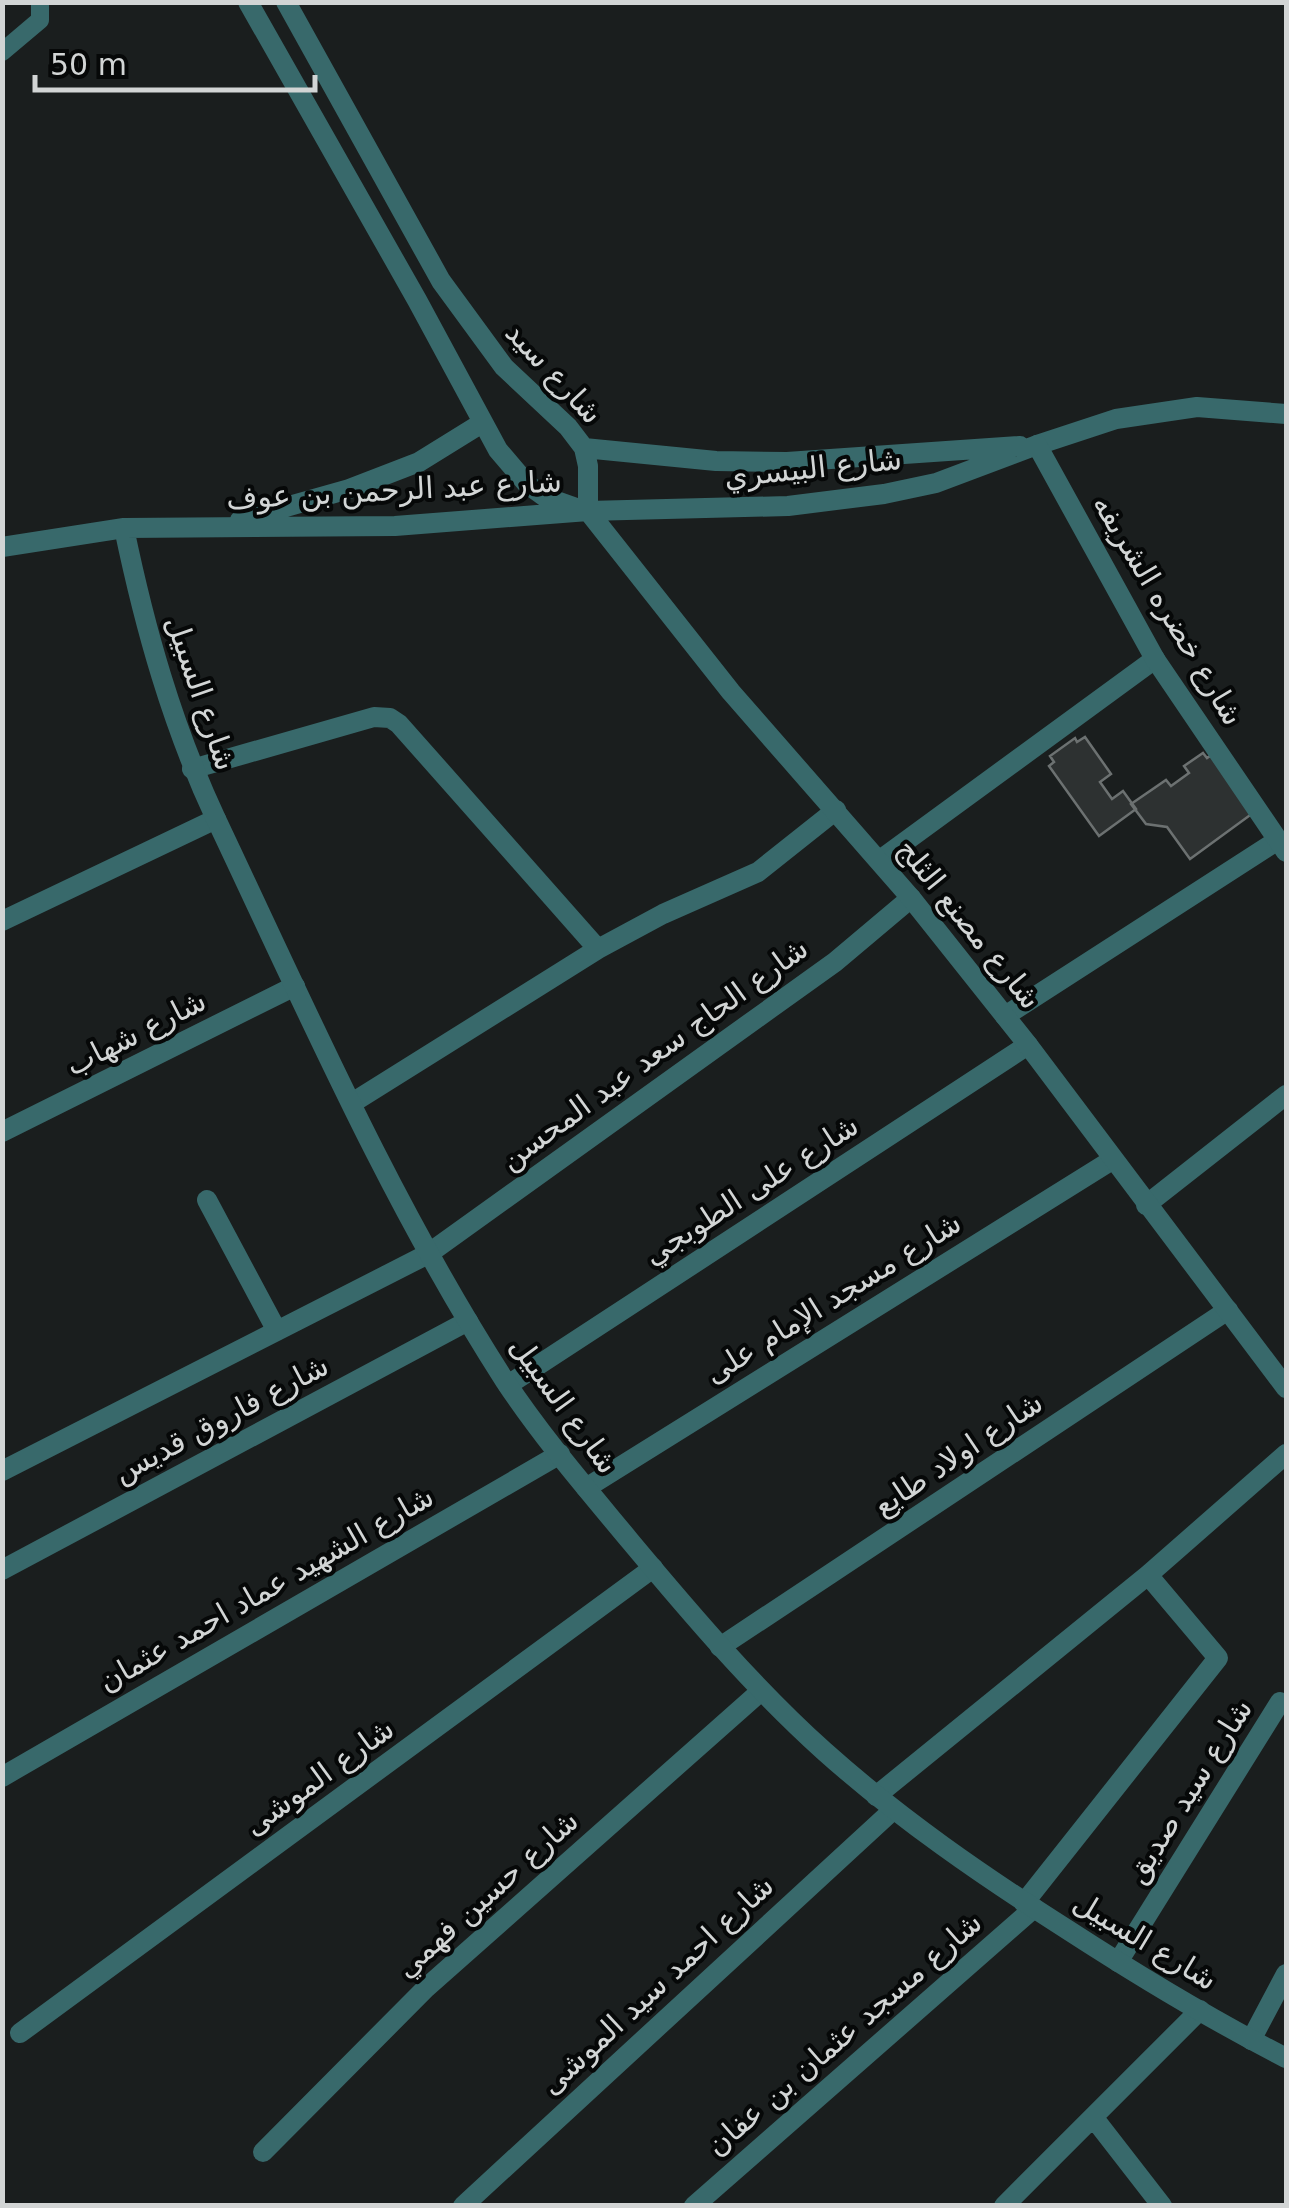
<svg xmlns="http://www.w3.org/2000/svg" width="1289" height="2208" viewBox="0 0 1289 2208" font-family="'DejaVu Sans',Vazirmatn,sans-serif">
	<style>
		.building { fill: #2d3131; stroke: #6c7171; stroke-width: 2.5 }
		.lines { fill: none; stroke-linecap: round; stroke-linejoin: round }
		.service { stroke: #38696b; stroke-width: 18 }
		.minor { stroke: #38696b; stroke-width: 20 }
		.tertiary { stroke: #38696b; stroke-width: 20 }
		.labels { text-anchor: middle; stroke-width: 8; stroke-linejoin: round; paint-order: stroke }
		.street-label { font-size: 30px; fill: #d2d5d5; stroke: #060808 }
	</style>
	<rect width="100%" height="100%" fill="#1a1e1e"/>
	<path class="building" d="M1085 737 1111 774 1100 782 1112 799 1123 791 1136 809 1099 836 1049 766 1054 762 1050 756 1075 738 1077 742Z
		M1203 753 1207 758 1213 754 1253 813 1190 859 1167 827 1146 824 1131 804 1166 780 1171 786 1189 773 1184 766Z"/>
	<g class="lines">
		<path class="service" d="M2 52 40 20V2"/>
		<path class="minor" d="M1037 445 1116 419 1197 407 1286 414
			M192 769 374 717 390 718 399 724 598 949
			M880 860 1155 659
			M2 921 216 819
			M1005 1016 1278 840
			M352 1103 598 949 663 914 758 872 836 810
			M2 1132 295 986
			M207 1200 277 1331
			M1146 1205 1286 1095
			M508 1385 1028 1045
			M2 1471 428 1254 835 962 911 898
			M586 1488 1112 1160
			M2 1570 468 1321
			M720 1647 1228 1310
			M2 1777 560 1454
			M876 1796 1148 1575 1286 1454
			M1024 1903 1218 1658 1148 1575
			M1118 1962 1280 1702
			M20 2033 653 1568
			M1251 2040 1286 1974
			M1093 2117 1162 2206
			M263 2152 426 1988 761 1691
			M463 2206 893 1810
			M694 2206 1034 1908
			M1004 2206 1200 2010"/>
		<path class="tertiary" d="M248 2 417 300 498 450 527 484 545 497 576 508
			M286 2 441 281 504 367 568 427 584 448 588 466V511
			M1037 445 1155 659 1286 852
			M584 448 716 461 787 462 1020 446
			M588 511 731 692 911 898 1028 1045 1286 1388
			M240 520 349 489 419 462 482 423
			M124 528C145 629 172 725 216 819 306 1009 391 1204 505 1381 542 1437 587 1489 630 1541 691 1614 753 1687 824 1751 900 1819 983 1876 1068 1930 1139 1976 1212 2020 1286 2058
			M2 547 124 528 395 526 588 511 788 506 884 494 936 483 1037 445"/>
	</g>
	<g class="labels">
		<g class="street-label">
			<text transform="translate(554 373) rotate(47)" y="10">شارع سيد</text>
			<text transform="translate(813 468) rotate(-6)" y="10">شارع البيسري</text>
			<text transform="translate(394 490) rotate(-3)" y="10">شارع عبد الرحمن بن عوف</text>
			<text transform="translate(1168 610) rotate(59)" y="10">شارع خضره الشريفه</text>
			<text transform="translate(201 693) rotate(71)" y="10">شارع السبيل</text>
			<text transform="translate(969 924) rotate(51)" y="10">شارع مصنع الثلج</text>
			<text transform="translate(136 1033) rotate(-27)" y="10">شارع شهاب</text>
			<text transform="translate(654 1054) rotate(-36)" y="10">شارع الحاج سعد عبد المحسن</text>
			<text transform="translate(751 1190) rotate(-33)" y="10">شارع على الطوبجي</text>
			<text transform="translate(833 1298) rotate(-32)" y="10">شارع مسجد الإمام على</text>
			<text transform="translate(564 1405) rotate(54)" y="10">شارع السبيل</text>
			<text transform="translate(221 1419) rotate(-28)" y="10">شارع فاروق قديس</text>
			<text transform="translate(958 1454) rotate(-34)" y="10">شارع اولاد طايع</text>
			<text transform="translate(266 1589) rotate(-30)" y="10">شارع الشهيد عماد احمد عثمان</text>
			<text transform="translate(319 1777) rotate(-36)" y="10">شارع الموشى</text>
			<text transform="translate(1189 1791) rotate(-58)" y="10">شارع سيد صديق</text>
			<text transform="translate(487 1894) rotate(-42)" y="10">شارع حسين فهمي</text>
			<text transform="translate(1145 1941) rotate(31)" y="10">شارع السبيل</text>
			<text transform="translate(657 1985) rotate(-43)" y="10">شارع احمد سيد الموشى</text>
			<text transform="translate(844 2034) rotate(-41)" y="10">شارع مسجد عثمان بن عفان</text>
		</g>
	</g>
	<rect width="1289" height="2208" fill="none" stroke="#d2d5d5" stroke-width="10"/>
	<path d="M35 75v15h280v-15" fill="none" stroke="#d2d5d5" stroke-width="5"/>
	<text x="50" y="75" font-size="30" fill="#d2d5d5" stroke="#060808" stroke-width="8" paint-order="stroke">50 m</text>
</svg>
